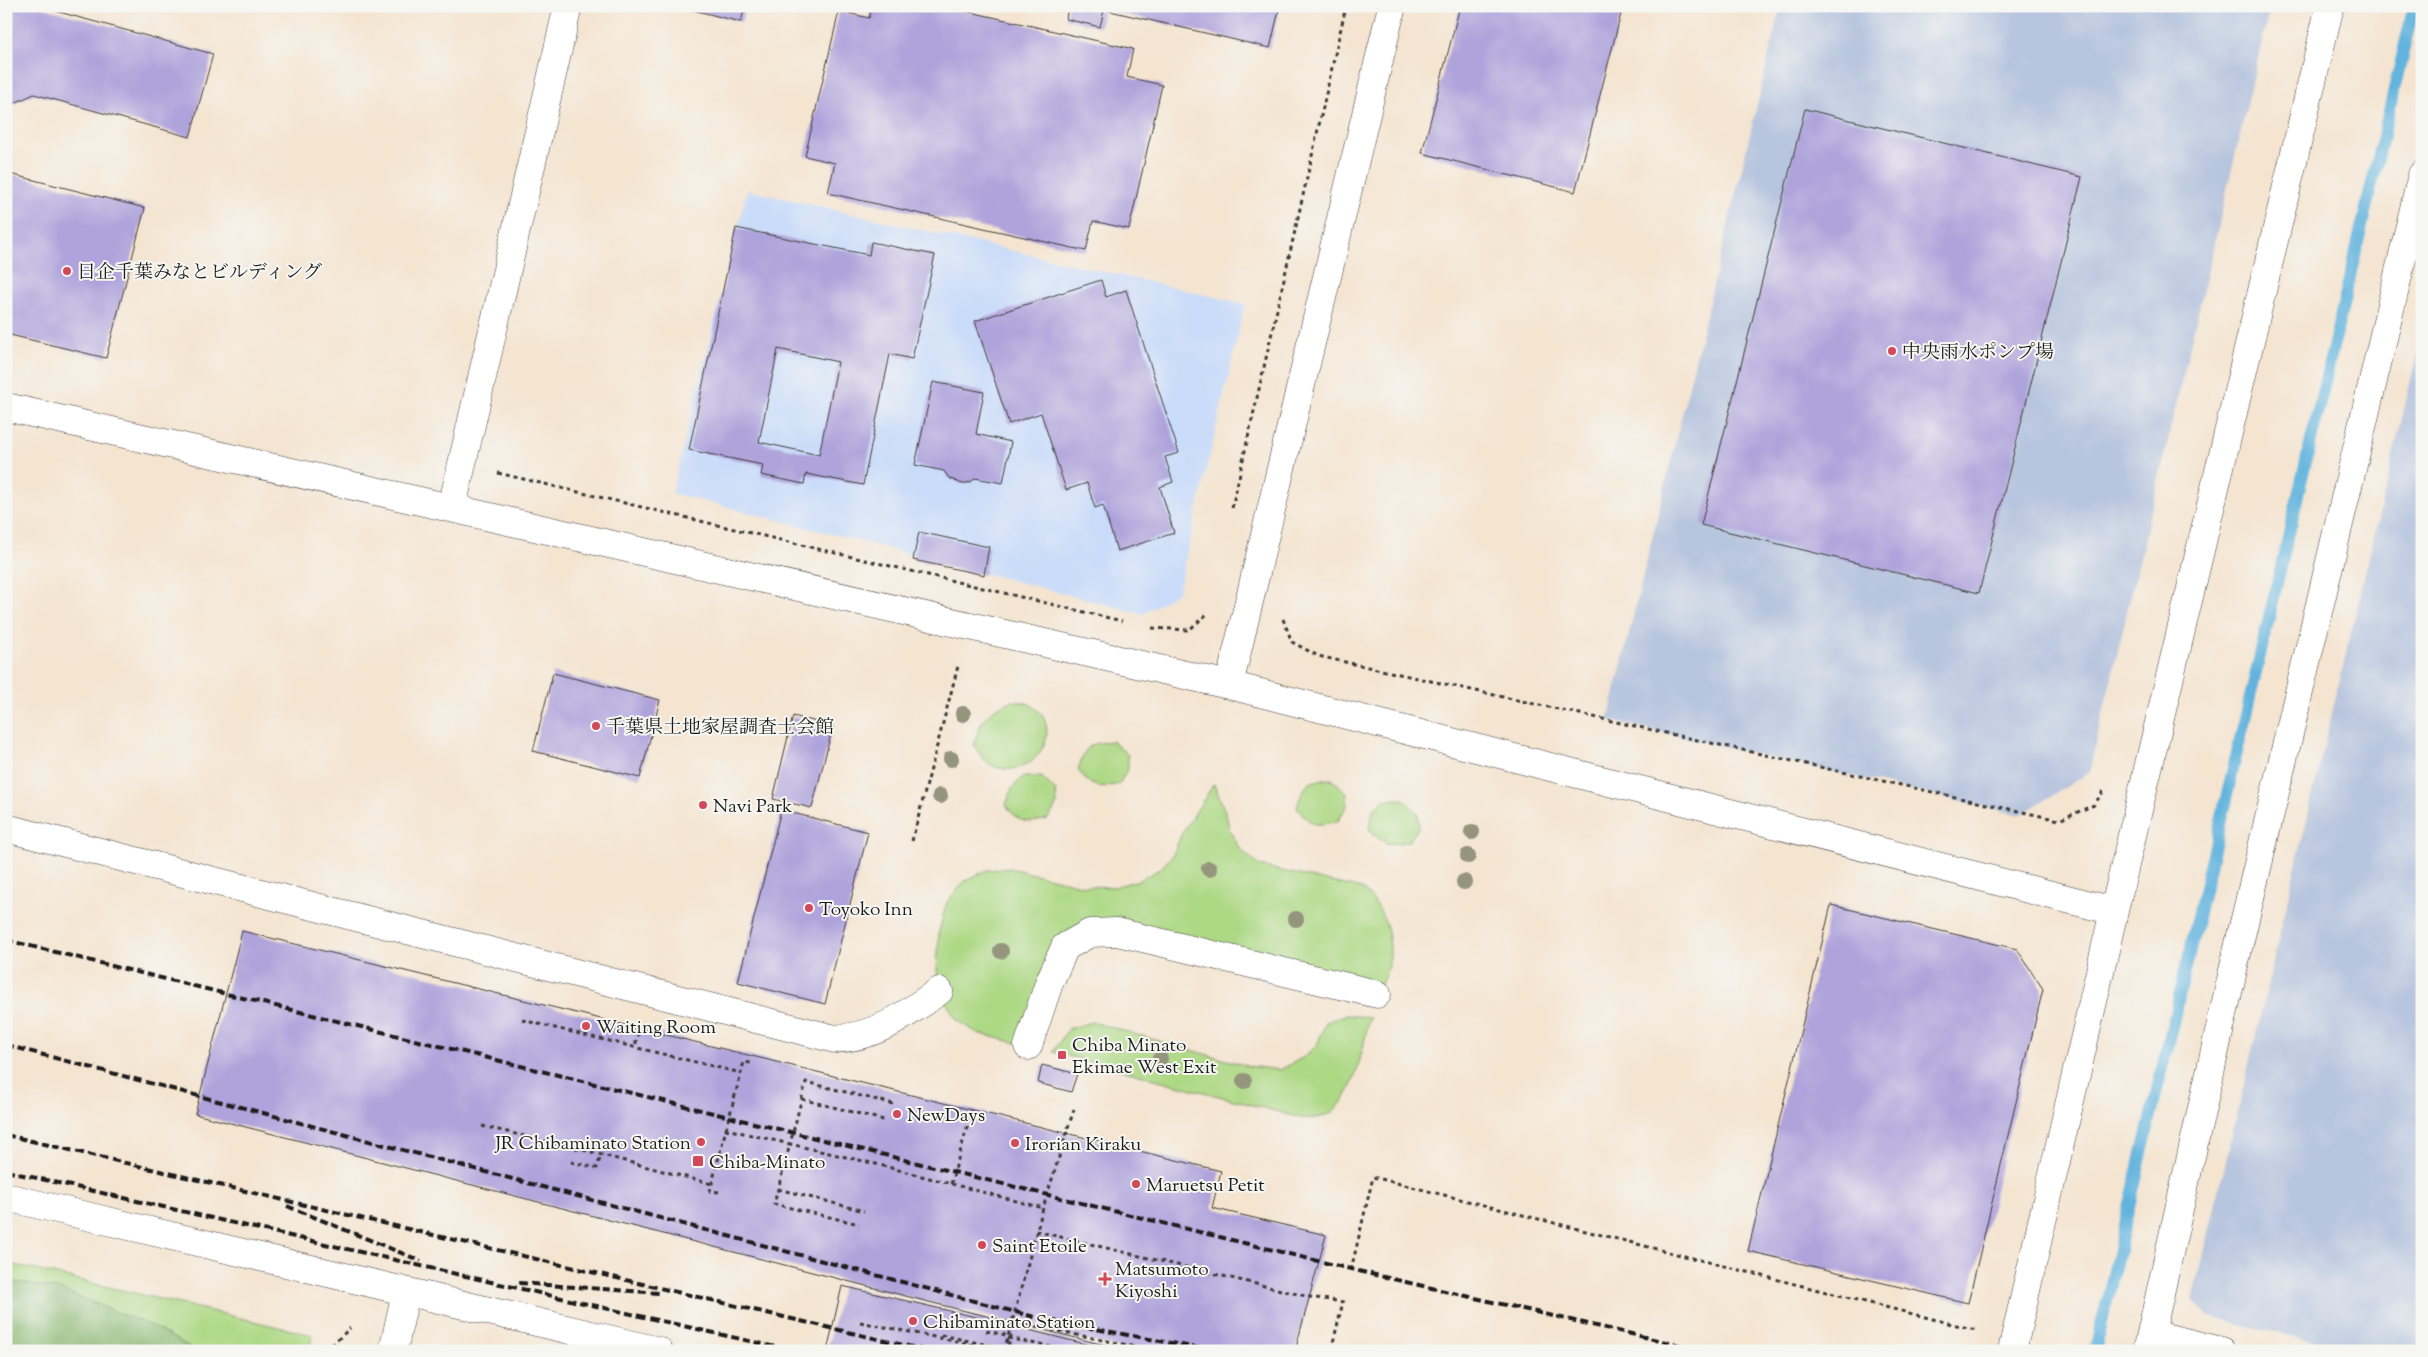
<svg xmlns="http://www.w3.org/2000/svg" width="2428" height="1357" viewBox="0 0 2428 1357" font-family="'Sorts Mill Goudy','Noto Serif JP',serif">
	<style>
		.built { fill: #cadcf9 }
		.industrial { fill: #b7c5de }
		.green { fill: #add884; stroke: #647a50 }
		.forest { fill: #8ab872; stroke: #536a47 }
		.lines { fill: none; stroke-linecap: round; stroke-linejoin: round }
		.stream { stroke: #62b4de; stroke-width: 12 }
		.building { fill: #afa3db; fill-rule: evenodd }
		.minor-casing { stroke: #3c3a37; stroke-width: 29 }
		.path { stroke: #3c3a37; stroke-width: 3; stroke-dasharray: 4 4; stroke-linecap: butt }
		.minor { stroke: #fff; stroke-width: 28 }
		.rail { stroke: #1c1c1c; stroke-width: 4; stroke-dasharray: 8 4; stroke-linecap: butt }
		.path-bridge { stroke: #3c3a37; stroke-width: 3; stroke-dasharray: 4 4; stroke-linecap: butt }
		.tree { fill: #95957e }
		.poi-dot { fill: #d1495b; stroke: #f6f6f2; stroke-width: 2 }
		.labels { text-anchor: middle; stroke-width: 4; stroke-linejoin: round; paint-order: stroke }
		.poi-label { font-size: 19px; fill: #1c1c1c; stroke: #f6f6f2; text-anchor: start }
	</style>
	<rect width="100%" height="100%" fill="#f6f6f2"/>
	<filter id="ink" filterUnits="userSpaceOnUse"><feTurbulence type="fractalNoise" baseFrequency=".02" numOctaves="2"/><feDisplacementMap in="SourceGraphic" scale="10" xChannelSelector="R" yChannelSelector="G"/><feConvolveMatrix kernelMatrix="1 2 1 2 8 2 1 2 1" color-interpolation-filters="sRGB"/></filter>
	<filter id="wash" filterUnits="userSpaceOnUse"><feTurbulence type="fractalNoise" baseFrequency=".0096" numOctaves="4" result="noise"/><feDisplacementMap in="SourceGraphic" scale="20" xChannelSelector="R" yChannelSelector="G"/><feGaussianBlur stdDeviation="1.12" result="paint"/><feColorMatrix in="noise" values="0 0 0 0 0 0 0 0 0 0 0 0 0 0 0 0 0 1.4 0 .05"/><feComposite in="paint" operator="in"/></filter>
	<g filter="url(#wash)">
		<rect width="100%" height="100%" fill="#f4e4d0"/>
		<path class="built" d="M747 190 1245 304 1178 592 1143 614 672 493Z"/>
		<path class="industrial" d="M1781 6H2265L2269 12 2089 773 2020 815 1608 720Z
			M2422 333V1351H2355L2209 1317 2193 1300Z"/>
		<path class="green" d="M1012 701C1018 702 1026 702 1031 705 1072 731 1025 791 985 761 981 757 977 750 974 745 981 718 986 712 1012 701Z
			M1113 741 1128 755V769L1119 784C1097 789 1092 788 1078 770 1085 746 1089 743 1113 741Z
			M1023 777H1042L1056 791 1057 804 1048 819C1026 824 1020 824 1006 805L1012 788Z
			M1332 779 1347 793V806L1338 821C1316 827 1311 826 1297 807 1304 784 1308 780 1332 779Z
			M1214 784 1226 814 1230 831 1241 850 1260 866 1362 889C1383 906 1391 931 1390 957 1389 969 1381 983 1377 994L1117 932 1065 947 1028 1046 977 1033 957 1020 939 991 937 970 939 931 947 902 965 881 987 870 1009 868 1085 886 1114 887 1139 880 1160 869 1173 855 1182 833Z
			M1404 799 1418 813 1419 827 1409 841C1388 846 1382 845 1369 828L1373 810 1384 800Z
			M1345 1015 1370 1017C1362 1047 1355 1109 1321 1117 1315 1119 1307 1118 1301 1118L1053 1052 1068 1029 1092 1022 1248 1066 1280 1070 1302 1058 1317 1045 1326 1022Z
			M6 1263 313 1335 308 1351H6Z"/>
		<path class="forest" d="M6 1280 62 1290 152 1326 197 1351H6Z"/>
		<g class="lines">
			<path class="stream" d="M2095 1351 2414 6"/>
		</g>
		<g id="blocks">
			<path class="building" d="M6 6H37L213 54 190 137 34 94 6 107Z
				M677 6H745L741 22Z
				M872 6H944L1133 49 1127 77 1162 85 1129 229 1093 221 1086 251 828 193 835 163 805 156 839 11 869 18Z
				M1068 6H1105L1100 27 1066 19Z
				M1111 6H1280L1270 48 1110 11Z
				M1460 6H1623L1575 192 1422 153Z
				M1805 109 2082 177 1979 593 1701 525Z
				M6 173 145 208 106 358 6 334Z
				M736 228 869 255 871 242 935 255 912 359 890 354 863 485 806 474 804 484 761 475 763 465 689 450ZM778 349 838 362 819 455 759 442Z
				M1101 280 1106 297 1126 290 1179 453 1165 457 1173 482 1160 487 1174 533 1117 551 1103 505 1095 508 1087 483 1066 490 1041 413 1009 424 975 321Z
				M933 382 984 392 976 434 1011 442 1003 483 975 478 971 482 962 484 949 478 944 471 915 465Z
				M919 532 989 547 984 575 913 560Z
				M553 673 660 700 640 778 533 751Z
				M793 716 833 726 812 808 773 799Z
				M781 810 868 832 825 1004 738 982Z
				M1831 905 2017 949 2043 989 1968 1303 1748 1251Z
				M242 931 1221 1171 1212 1208 1326 1235 1295 1351H1129L933 1303 195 1114Z
				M1042 1065 1077 1074 1071 1092 1038 1083Z
				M842 1286 980 1318 1113 1351H827Z"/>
		</g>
	</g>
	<g filter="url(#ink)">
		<use href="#blocks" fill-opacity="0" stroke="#3c3a37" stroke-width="1"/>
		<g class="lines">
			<defs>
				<path id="minor" d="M6 407 1229 685 2114 911
					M452 507 568 6
					M1229 685 1392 6
					M6 828 835 1039C879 1036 905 1015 939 991
					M1028 1046 1049 983 1065 947 1090 933 1117 932 1377 994
					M6 1197 659 1351
					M2152 1334 2222 1351
					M393 1351 406 1292
					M2012 1351 2114 911 2330 6
					M2147 1351 2239 944 2422 175"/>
			</defs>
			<use href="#minor" class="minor-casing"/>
			<path class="path" d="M498 473 1122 621
				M1232 508 1346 6
				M1283 619 1292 642 1318 656 2059 820 2094 805 2104 790
				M1152 628 1189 630 1207 614
				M912 841 958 666
				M522 1020 741 1073
				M613 1028 638 1034 635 1047
				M802 1099 887 1121
				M893 1104 806 1082 790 1144 876 1164 1043 1208
				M482 1126 587 1151 712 1184
				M726 1129 744 1062 751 1063
				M571 1162 597 1168 601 1155
				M951 1184 972 1110
				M778 1189 864 1211
				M719 1192 710 1191 726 1129 790 1144 774 1204 859 1224
				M1036 1231 1310 1297 1343 1302 1331 1351
				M1351 1270 1373 1177 1976 1330
				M860 1322 1004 1351
				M1012 1322 1158 1351
				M941 1335 1007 1349
				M1008 1338 1069 1351
				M326 1351 350 1328
				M1004 1351 1043 1208 1075 1106"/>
			<use href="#minor" class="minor"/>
			<path class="rail" d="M6 940 1371 1274 1705 1351
				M6 1045 1042 1319 1214 1351
				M6 1135 929 1351
				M6 1171 793 1351
				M287 1206 421 1261
				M519 1283 659 1293"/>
			<path class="path-bridge" d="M986 1331 1011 1336 1007 1351"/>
		</g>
		<g class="tree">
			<circle cx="963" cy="714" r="8"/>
			<circle cx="951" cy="759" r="8"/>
			<circle cx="940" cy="796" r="8"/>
			<circle cx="1472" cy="832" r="8"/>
			<circle cx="1468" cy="856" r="8"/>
			<circle cx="1209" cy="869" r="8"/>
			<circle cx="1464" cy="882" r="8"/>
			<circle cx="1296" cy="919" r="8"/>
			<circle cx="1001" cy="951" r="8"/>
			<circle cx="1160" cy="1059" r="8"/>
			<circle cx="1244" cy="1081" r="8"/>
		</g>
	</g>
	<g class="poi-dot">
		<circle cx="67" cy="271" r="5"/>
		<circle cx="1892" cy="351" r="5"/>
		<circle cx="596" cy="726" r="5"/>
		<circle cx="703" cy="805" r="5"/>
		<circle cx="809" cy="908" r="5"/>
		<circle cx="586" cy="1026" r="5"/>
		<rect x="1057" y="1050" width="10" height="10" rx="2.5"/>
		<circle cx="897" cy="1114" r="5"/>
		<circle cx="701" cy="1142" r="5"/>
		<circle cx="1015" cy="1143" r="5"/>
		<rect x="692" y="1155" width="12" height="12" rx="2.5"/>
		<circle cx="1136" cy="1184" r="5"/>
		<circle cx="982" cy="1245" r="5"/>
		<path d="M1102.5 1271.5h5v5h5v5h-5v5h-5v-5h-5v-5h5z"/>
		<circle cx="913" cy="1321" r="5"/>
	</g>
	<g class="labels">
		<g class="poi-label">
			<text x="77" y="278">日企千葉みなとビルディング</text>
			<text x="1902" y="358">中央雨水ポンプ場</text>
			<text x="606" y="733">千葉県土地家屋調査士会館</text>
			<text x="713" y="812">Navi Park</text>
			<text x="819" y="915">Toyoko Inn</text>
			<text x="596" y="1033">Waiting Room</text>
			<text x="1072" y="1051">Chiba Minato<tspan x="1072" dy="22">Ekimae West Exit</tspan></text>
			<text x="907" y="1121">NewDays</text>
			<text x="691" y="1149" text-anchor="end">JR Chibaminato Station</text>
			<text x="1025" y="1150">Irorian Kiraku</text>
			<text x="709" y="1168">Chiba-Minato</text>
			<text x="1146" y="1191">Maruetsu Petit</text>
			<text x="992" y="1252">Saint Etoile</text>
			<text x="1115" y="1275">Matsumoto<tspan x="1115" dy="22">Kiyoshi</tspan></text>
			<text x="923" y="1328">Chibaminato Station</text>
		</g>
	</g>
	<rect width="2428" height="1357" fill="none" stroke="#f6f6f2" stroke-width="25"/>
</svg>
